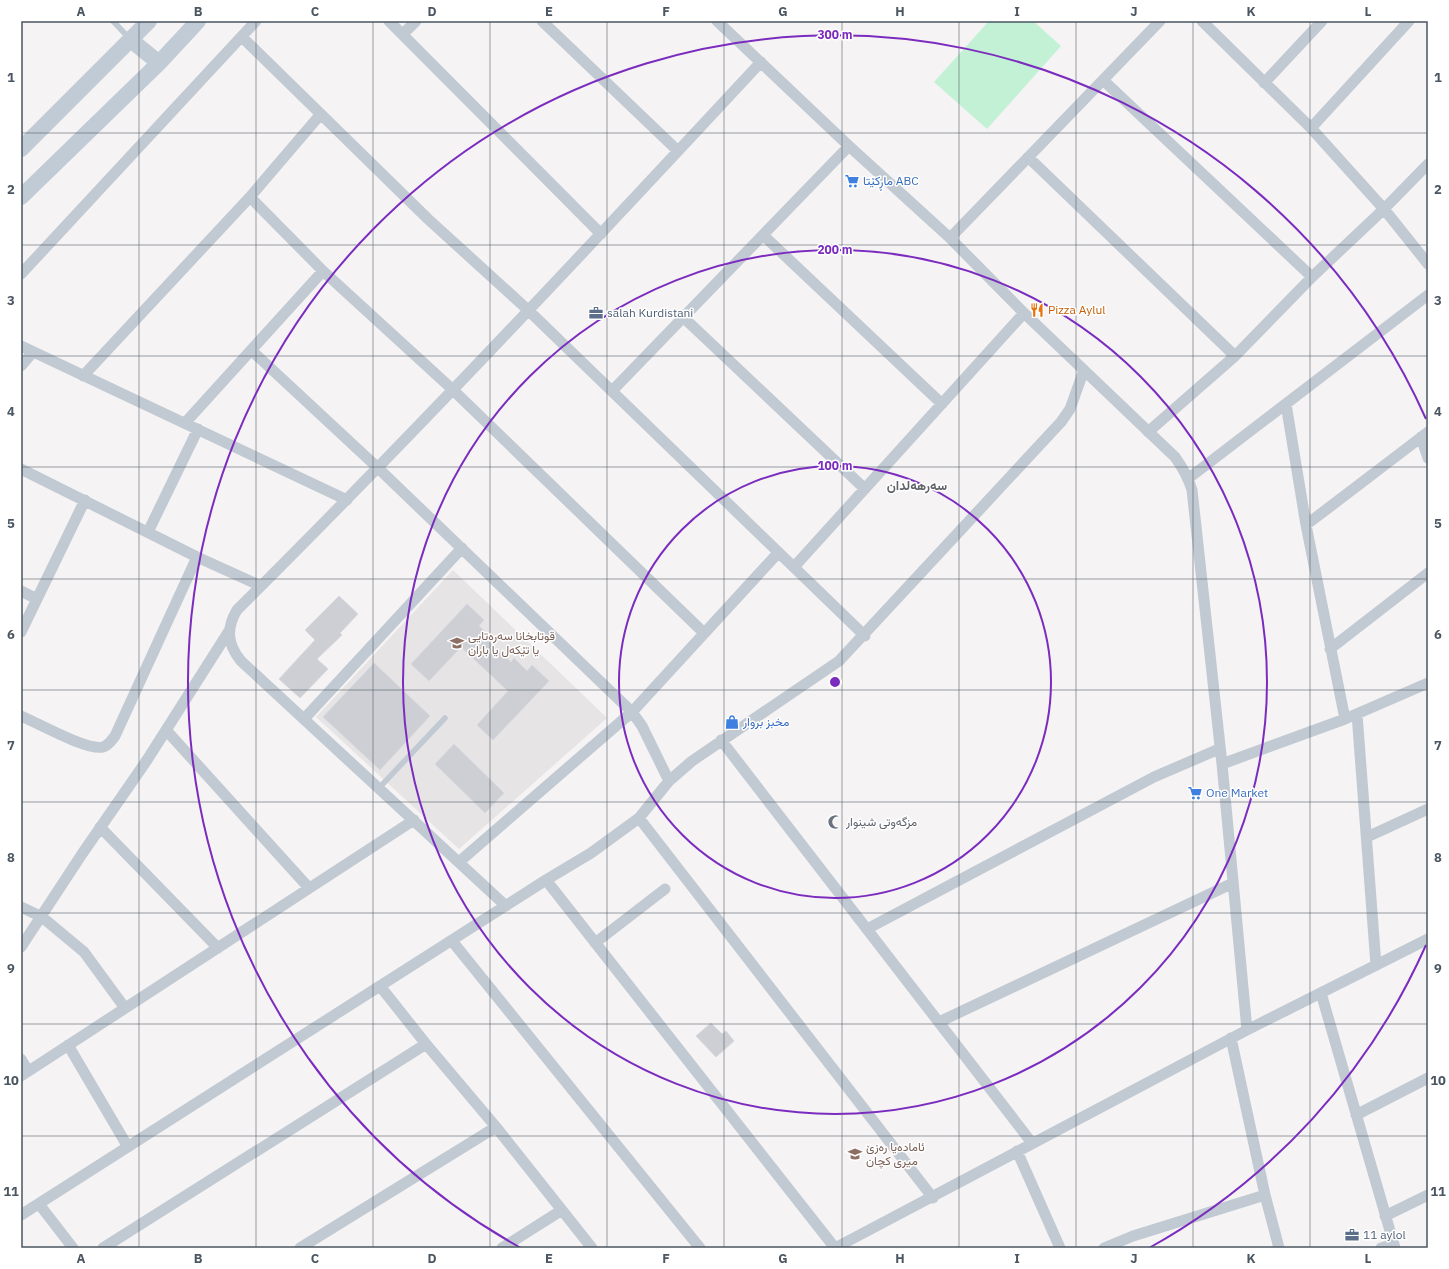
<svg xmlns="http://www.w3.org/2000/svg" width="1449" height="1269" viewBox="0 0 1449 1269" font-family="'IBM Plex Sans',Vazirmatn,sans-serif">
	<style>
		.education { fill: #e6e4e5 }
		.green { fill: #c3f1d5 }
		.building { fill: #cdcfd5; stroke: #d7d9de }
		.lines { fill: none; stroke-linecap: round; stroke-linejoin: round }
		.service { stroke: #c1cad2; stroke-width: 5.5 }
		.minor { stroke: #c1cad2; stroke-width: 11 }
		.secondary { stroke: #c1cbd6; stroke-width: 16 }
		.grid { fill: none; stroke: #4a5661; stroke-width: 1; stroke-opacity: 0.55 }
		.ring { fill: none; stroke: #7b2cbf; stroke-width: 2 }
		.labels { text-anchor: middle; stroke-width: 3; stroke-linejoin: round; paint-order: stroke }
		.shop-label { font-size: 12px; fill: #366cbe; stroke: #fff; text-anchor: start }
		.food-label { font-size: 12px; fill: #c56008; stroke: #fff; text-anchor: start }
		.service-label { font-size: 12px; fill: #4e5e75; stroke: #fff; text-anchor: start }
		.education-label { font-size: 12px; fill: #785e54; stroke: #fff; text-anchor: start }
		.worship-label { font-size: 12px; fill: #5b616d; stroke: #fff; text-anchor: start }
		.neighbourhood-label { font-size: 13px; font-weight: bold; fill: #5f6368; stroke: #fff }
		.centre { fill: #7b2cbf; stroke: #fff; stroke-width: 2 }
		.ring-label { font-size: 12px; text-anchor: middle; font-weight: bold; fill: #7b2cbf; stroke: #fff; stroke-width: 3; stroke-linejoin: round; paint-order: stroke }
		.neatline { fill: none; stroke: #4a5661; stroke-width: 1.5 }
		.grid-label { font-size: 13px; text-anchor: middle; font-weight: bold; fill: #4a5661 }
	</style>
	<rect width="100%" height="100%" fill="#f5f3f3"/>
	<path class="education" d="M453 570 607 718 459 849 316 717Z"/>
	<path class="green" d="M989 21H1033L1061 46 987 129 934 82Z"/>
	<path class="building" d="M339 596 358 614 340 633 342 635 317 659 328 669 300 698 279 679 315 640 305 630Z
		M467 604 484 620 479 626 491 637 488 641 511 662 514 658 527 671 532 665 549 681 493 740 477 725 508 691 461 647 429 681 411 664Z
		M374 663 430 716 380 770 323 717Z
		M454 744 504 793 485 813 435 764Z
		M711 1023 722 1034 726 1031 734 1041 716 1057 696 1036Z"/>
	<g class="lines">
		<path class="service" d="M113 21 129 38
			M379 788 445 718"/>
		<path class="minor" d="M389 21 601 234
			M542 21 678 151
			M717 21 849 146 950 238 1023 312 1175 457C1183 468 1188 477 1192 490L1222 764 1247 1030
			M1202 21 1311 128 1384 209 1428 264
			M403 34 416 21
			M242 37 428 219 528 310 865 636
			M1103 80 1312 277
			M1264 83 1322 21
			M1311 128 1409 21
			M1028 157 1235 356
			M250 197 323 271 452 389 704 633
			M763 235 942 404
			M950 238 1160 21
			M21 274 256 21
			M683 317 865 489
			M21 346 347 500
			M251 350 378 468 632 712 642 726 669 781
			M21 366 33 352
			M83 376 250 197 320 115
			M612 391 849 146
			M1286 404 1306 525 1345 719
			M185 423 323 271
			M1148 432 1235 356 1312 277 1384 209 1428 164
			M1421 437 1428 458
			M21 469 197 557 261 586
			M1189 478 1428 295
			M1306 525 1428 432
			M148 532 198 429
			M794 567 1024 313
			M21 591 37 599
			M21 632 85 500
			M1330 649 1428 573
			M1357 714 1376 965
			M21 716C38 723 87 751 103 747 109 745 111 741 115 736L197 557
			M304 719 462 548
			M166 730 309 888
			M721 740 1032 1143
			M1222 764 1345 719 1428 683
			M639 818 933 1198
			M100 827 218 948
			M1367 837 1428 809
			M459 862 632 712 778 553
			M546 880 835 1248
			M506 906 241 661C227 644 226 628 237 610 416 432 589 247 761 62
			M21 907 42 917 84 952 125 1008
			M867 929 1154 777 1219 749
			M452 941 700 1248
			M595 943 665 889
			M21 947 82 854 147 760 229 631
			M380 986 426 1044 496 1127 592 1248
			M1321 993 1395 1248
			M939 1022 1233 883
			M1231 1038 1265 1195 1279 1248
			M68 1045 128 1147
			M21 1059 28 1071
			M21 1076 414 820
			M1356 1115 1428 1078
			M1017 1151 1060 1248
			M39 1204 73 1248
			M21 1215 546 880 591 853 639 818 669 781 692 761 839 661 1061 422 1070 409 1084 370
			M1385 1216 1428 1195
			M103 1248 426 1044
			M300 1248 496 1127
			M502 1248 562 1210
			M835 1248 1247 1030 1428 939
			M1104 1248 1133 1236 1265 1195
			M1381 1248 1394 1244"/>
		<path class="secondary" d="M131 40 159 63
			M21 149 149 21
			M21 197 159 63 198 21"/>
	</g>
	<path class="grid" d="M139 21V1248M256 21V1248M373 21V1248M490 21V1248M607 21V1248M724 21V1248M842 21V1248M959 21V1248M1076 21V1248M1193 21V1248M1310 21V1248M21 133H1428M21 245H1428M21 356H1428M21 467H1428M21 579H1428M21 690H1428M21 802H1428M21 913H1428M21 1024H1428M21 1136H1428"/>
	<g class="ring">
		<circle cx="835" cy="682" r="216"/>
		<circle cx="835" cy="682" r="432"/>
		<path d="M1426 945A647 647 0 0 1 1149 1248M521 1248A647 647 0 1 1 1426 419"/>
	</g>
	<defs>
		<symbol id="supermarket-bare" viewBox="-9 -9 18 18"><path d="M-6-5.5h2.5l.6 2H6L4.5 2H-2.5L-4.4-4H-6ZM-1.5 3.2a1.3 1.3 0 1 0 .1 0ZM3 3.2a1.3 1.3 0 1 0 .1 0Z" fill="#3f7fe0" stroke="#fff" stroke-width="2.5" paint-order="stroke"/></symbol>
		<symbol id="restaurant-bare" viewBox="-9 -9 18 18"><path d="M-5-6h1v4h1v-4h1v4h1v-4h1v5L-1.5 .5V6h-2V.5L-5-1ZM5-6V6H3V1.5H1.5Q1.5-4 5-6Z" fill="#e8710a" stroke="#fff" stroke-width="2.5" paint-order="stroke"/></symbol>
		<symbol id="office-bare" viewBox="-9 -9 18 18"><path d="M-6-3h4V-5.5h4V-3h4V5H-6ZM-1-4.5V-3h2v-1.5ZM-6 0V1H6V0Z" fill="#5c6f8a" stroke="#fff" stroke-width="2.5" paint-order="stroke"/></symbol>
		<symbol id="school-bare" viewBox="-9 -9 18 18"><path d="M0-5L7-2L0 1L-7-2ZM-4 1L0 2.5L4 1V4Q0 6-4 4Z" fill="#8d6e63" stroke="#fff" stroke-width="2.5" paint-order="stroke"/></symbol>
		<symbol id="shop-bare" viewBox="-9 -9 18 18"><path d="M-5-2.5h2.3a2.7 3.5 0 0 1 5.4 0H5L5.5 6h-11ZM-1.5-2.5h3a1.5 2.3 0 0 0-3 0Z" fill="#3f7fe0" stroke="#fff" stroke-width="2.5" paint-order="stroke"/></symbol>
		<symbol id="mosque-bare" viewBox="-9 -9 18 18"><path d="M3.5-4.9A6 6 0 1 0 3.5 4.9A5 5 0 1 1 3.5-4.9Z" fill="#6b7280" stroke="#fff" stroke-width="2.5" paint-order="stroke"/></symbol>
	</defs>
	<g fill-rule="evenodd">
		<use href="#supermarket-bare" x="842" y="171" width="20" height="20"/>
		<use href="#restaurant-bare" x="1027" y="300" width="20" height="20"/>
		<use href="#office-bare" x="586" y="303" width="20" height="20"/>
		<use href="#school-bare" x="447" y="633" width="20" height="20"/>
		<use href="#shop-bare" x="722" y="712" width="20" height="20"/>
		<use href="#supermarket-bare" x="1185" y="783" width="20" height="20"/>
		<use href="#mosque-bare" x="825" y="812" width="20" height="20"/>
		<use href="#school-bare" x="845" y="1144" width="20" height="20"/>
		<use href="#office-bare" x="1342" y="1225" width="20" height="20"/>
	</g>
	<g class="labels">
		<g class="shop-label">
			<text x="863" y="185">ماڕکێتا ABC</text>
			<text x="743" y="726">مخبز بروار</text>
			<text x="1206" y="797">One Market</text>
		</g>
		<g class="food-label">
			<text x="1048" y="314">Pizza Aylul</text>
		</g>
		<g class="service-label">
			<text x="607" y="317">salah Kurdistani</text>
			<text x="1363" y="1239">11 aylol</text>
		</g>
		<g class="education-label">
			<text x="468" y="640">قوتابخانا سەرەتایی<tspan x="468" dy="14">یا تێکەل یا باران</tspan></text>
			<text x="866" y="1151">ئامادەيا رەزێ<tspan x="866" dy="14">ميرى كچان</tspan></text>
		</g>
		<g class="worship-label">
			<text x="846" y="826">مزگەوتی شينوار</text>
		</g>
		<g class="neighbourhood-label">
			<text x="917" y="490">سەرهەلدان</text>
		</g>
	</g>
	<circle cx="835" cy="682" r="6" class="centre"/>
	<g class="ring-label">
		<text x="835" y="39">300 m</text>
		<text x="835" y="254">200 m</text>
		<text x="835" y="470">100 m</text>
	</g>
	<rect width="1449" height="1269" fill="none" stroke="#ffffff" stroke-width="44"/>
	<rect x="22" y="22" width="1405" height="1225" class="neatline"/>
	<g class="grid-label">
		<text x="81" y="16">A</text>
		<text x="198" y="16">B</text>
		<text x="315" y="16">C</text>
		<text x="432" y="16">D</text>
		<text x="549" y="16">E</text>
		<text x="666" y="16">F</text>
		<text x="783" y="16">G</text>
		<text x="900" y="16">H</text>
		<text x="1017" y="16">I</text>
		<text x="1134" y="16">J</text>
		<text x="1251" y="16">K</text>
		<text x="1368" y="16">L</text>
		<text x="11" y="82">1</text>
		<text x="1438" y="82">1</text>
		<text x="11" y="194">2</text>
		<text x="1438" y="194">2</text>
		<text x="11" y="305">3</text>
		<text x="1438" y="305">3</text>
		<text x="11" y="416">4</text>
		<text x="1438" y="416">4</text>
		<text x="11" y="528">5</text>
		<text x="1438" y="528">5</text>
		<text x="11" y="639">6</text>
		<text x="1438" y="639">6</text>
		<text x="11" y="750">7</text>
		<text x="1438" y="750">7</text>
		<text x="11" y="862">8</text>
		<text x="1438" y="862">8</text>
		<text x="11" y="973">9</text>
		<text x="1438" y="973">9</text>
		<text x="11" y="1085">10</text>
		<text x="1438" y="1085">10</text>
		<text x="11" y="1196">11</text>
		<text x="1438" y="1196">11</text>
		<text x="81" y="1263">A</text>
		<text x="198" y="1263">B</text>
		<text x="315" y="1263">C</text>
		<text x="432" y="1263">D</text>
		<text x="549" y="1263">E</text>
		<text x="666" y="1263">F</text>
		<text x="783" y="1263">G</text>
		<text x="900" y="1263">H</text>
		<text x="1017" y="1263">I</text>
		<text x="1134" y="1263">J</text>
		<text x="1251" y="1263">K</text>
		<text x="1368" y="1263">L</text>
	</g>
</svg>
